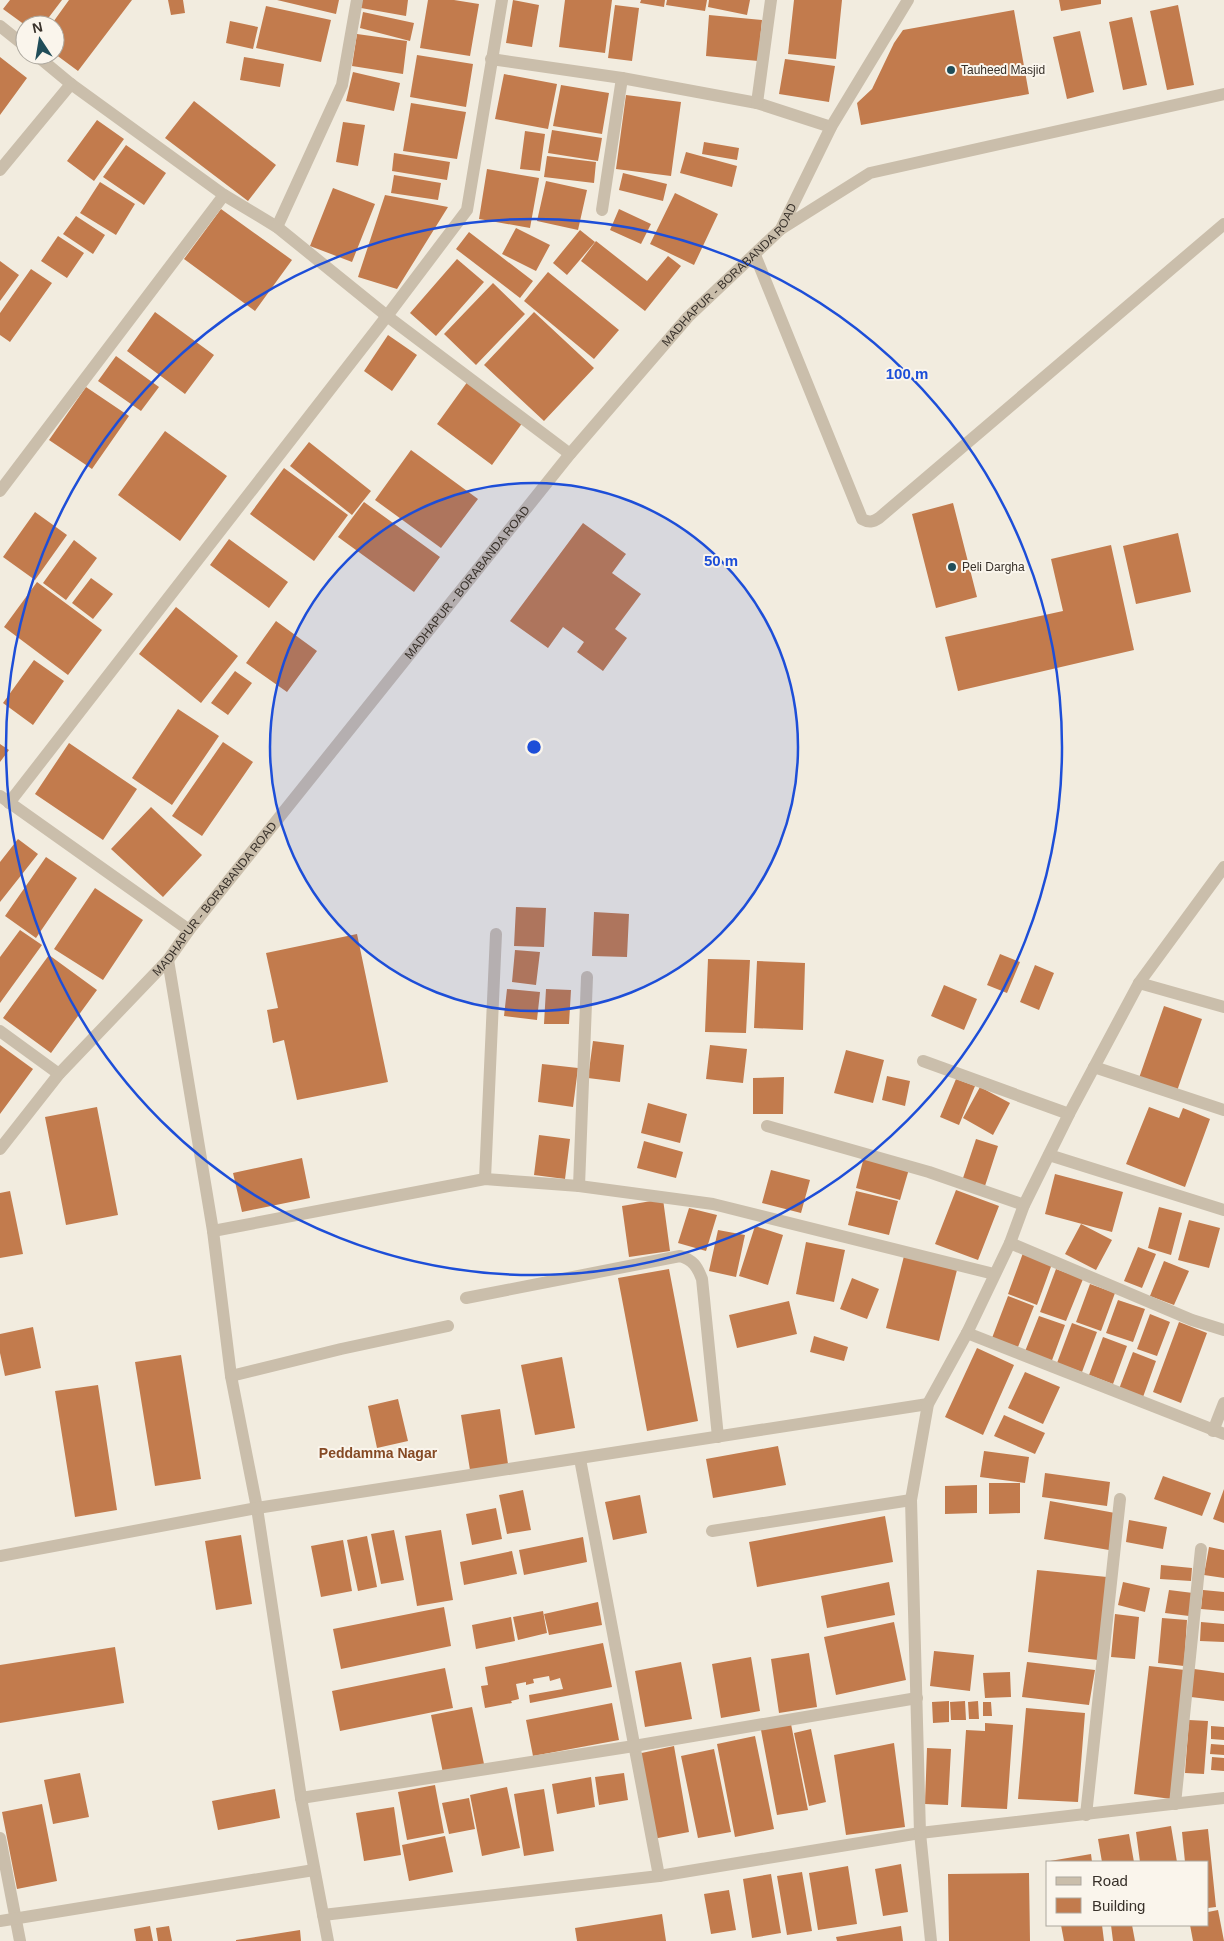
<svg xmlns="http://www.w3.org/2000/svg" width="1224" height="1941" viewBox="0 0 1224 1941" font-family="Helvetica,sans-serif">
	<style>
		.building { fill: #c27b4d }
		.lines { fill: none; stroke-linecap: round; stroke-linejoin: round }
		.lane { stroke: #cabeab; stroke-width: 12 }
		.street { stroke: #cabeab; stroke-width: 12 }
		.ring { fill: none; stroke: #1d4ed8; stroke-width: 2.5 }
		.poi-dot { fill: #204d59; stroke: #faf5ec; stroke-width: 2 }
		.labels { text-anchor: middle; stroke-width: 4; stroke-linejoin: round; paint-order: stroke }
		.poi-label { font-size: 12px; fill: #38312a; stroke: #faf5ec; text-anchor: start }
		.street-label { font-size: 12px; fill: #38312a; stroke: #faf5ec }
		.neighbourhood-label { font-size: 14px; font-weight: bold; fill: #854a25; stroke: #faf5ec }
		.centre { fill: #1d4ed8; stroke: #faf5ec; stroke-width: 2.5 }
		.ring-label { font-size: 15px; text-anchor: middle; font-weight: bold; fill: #1d4ed8; stroke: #faf5ec; stroke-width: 4; stroke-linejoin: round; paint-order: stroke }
	</style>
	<rect width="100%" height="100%" fill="#f2ecdf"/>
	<path class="building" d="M10 0H62L43 25H25L3 9Z
		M69 0H132L78 71 55 54V25H51Z
		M168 0H183L185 13 171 15Z
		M277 0H339L336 14Z
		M362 0H408L406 16 361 8Z
		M428 0H454L479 4 470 56 420 48Z
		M513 0 539 5 532 47 506 43Z
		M565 0H612L605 53 559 47Z
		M641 0H665L664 7 640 3Z
		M667 0H707L705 11 666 5Z
		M709 0H750L747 15 708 7Z
		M794 0H842L836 59 788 54Z
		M1059 0H1101V4L1061 11Z
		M615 5 639 8 632 61 608 58Z
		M1178 5 1194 85 1167 90 1150 11Z
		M266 6 331 20 321 62 256 48Z
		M1014 10 1029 94 861 125 857 103 872 89 894 43 903 30Z
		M363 12 414 23 410 41 360 28Z
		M709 15 762 20 758 61 706 56Z
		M1132 17 1147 85 1123 90 1109 22Z
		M230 21 258 27 253 49 226 43Z
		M1080 31 1094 92 1067 99 1053 37Z
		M357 34 407 41 403 74 352 66Z
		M417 55 473 64 466 107 410 97Z
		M0 57 27 78 0 115Z
		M244 57 284 64 280 87 240 80Z
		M785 59 835 66 829 102 779 94Z
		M353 72 400 83 394 111 346 101Z
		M504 74 557 84 548 129 495 119Z
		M561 85 609 93 602 134 553 126Z
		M626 95 681 102 671 176 616 169Z
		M194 101 276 165 248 201 165 138Z
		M411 103 466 112 457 159 403 151Z
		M97 120 124 139 94 181 67 161Z
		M343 122 365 125 358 166 336 162Z
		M552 130 602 138 598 161 548 153Z
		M525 131 545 134 540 171 520 169Z
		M704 142 739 148 737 160 702 154Z
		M126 145 166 173 144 205 103 177Z
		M686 152 737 166 732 187 680 173Z
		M394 153 450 162 447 180 392 171Z
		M547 156 596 162 594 183 544 177Z
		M487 169 539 178 530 228 479 219Z
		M623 173 667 184 663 201 619 190Z
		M394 175 441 183 438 200 391 193Z
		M546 181 587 190 578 230 537 221Z
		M100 182 135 204 116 235 80 213Z
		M333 188 375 204 352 262 310 246Z
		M675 193 718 214 694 265 650 244Z
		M385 195 448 207 397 289 358 277Z
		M221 209 292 260 255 311 184 259Z
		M619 209 651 224 641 244 610 230Z
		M76 216 105 235 93 254 63 234Z
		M516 228 550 245 536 271 502 254Z
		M580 230 595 242 567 275 553 263Z
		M469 232 533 281 520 298 456 249Z
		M58 236 84 253 67 278 41 261Z
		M596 241 647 281 668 256 681 266 645 311 581 261Z
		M457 259 484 282 436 336 410 313Z
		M0 261 19 275 0 301Z
		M31 269 52 283 10 342 0 335V313Z
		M548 272 619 330 594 359 524 301Z
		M493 283 525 314 476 365 444 334Z
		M155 312 214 355 185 394 127 351Z
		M534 312 594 368 544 421 484 365Z
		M388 335 417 355 392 391 364 371Z
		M116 356 159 387 141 411 98 381Z
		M468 381 523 422 492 465 437 424Z
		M86 387 129 416 92 469 49 440Z
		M165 431 227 476 180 541 118 495Z
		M309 442 371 491 352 515 290 466Z
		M411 450 478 499 441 548 375 500Z
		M284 468 348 515 314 561 250 514Z
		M364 502 440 557 414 592 338 537Z
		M953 503 977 597 936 608 912 514Z
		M35 512 67 535 35 580 3 557Z
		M583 523 626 554 612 573 641 594 615 629 627 638 603 671 577 652 584 642 563 627 548 648 510 621Z
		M1178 533 1191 592 1136 604 1123 546Z
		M229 539 288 582 269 608 210 565Z
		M74 540 97 558 66 600 43 583Z
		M1111 545 1134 650 958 691 945 637 1063 611 1051 559Z
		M91 578 113 594 93 619 72 603Z
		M37 582 102 630 68 675 4 627Z
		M176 607 238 656 201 703 139 654Z
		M276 621 317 651 287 692 246 663Z
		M34 660 64 681 33 725 3 703Z
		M235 671 252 683 228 715 211 703Z
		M178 709 219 736 172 805 132 778Z
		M223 742 253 762 202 836 172 816Z
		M69 743 137 789 103 840 35 794Z
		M0 744 9 750 0 762Z
		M151 807 202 855 163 897 111 849Z
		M18 839 38 854 0 902V862Z
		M46 857 77 878 36 938 5 916Z
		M95 888 143 920 103 980 54 949Z
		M516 907 546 908 544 947 514 946Z
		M594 912 629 914 627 957 592 956Z
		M20 930 42 945 0 1003V957Z
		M357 934 388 1082 297 1100 284 1040 273 1043 267 1010 278 1008 266 953Z
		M515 950 540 952 536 985 512 982Z
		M1000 954 1020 962 1007 993 987 985Z
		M49 955 97 990 51 1053 3 1018Z
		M708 959 750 960 746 1033 705 1032Z
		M757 961 805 963 803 1030 754 1028Z
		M1035 965 1054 973 1039 1010 1020 1002Z
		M944 985 977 999 964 1030 931 1016Z
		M507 989 540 992 537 1020 504 1016Z
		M546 989 571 990 569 1024H544Z
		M1164 1006 1202 1019 1177 1091 1139 1078Z
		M593 1041 624 1045 620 1082 588 1078Z
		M0 1045 33 1069 0 1114Z
		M710 1045 747 1049 743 1083 706 1079Z
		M846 1050 884 1060 873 1103 834 1093Z
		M542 1064 578 1068 573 1107 538 1102Z
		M887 1076 910 1081 905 1106 882 1100Z
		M784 1077 783 1114H753V1078Z
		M956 1079 975 1086 959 1125 940 1117Z
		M980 1087 1010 1103 993 1135 963 1118Z
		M648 1103 687 1114 680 1143 641 1133Z
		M97 1107 118 1215 66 1225 45 1117Z
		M1149 1107 1179 1118 1183 1108 1210 1119 1185 1187 1126 1164Z
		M539 1135 570 1139 565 1179 534 1175Z
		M976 1139 998 1146 984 1189 962 1181Z
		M644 1141 683 1152 676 1178 637 1168Z
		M864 1157 909 1169 900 1200 856 1188Z
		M302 1158 310 1198 242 1212 233 1173Z
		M771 1170 810 1180 801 1213 762 1203Z
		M1055 1174 1123 1192 1112 1232 1045 1214Z
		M956 1190 999 1206 978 1260 935 1244Z
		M10 1191 23 1254 0 1258V1193Z
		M856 1191 898 1201 889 1235 848 1225Z
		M663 1199 670 1251 629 1257 622 1206Z
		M1159 1207 1182 1213 1171 1255 1148 1248Z
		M689 1208 717 1215 706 1251 678 1243Z
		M1189 1220 1220 1228 1209 1268 1178 1260Z
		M1081 1224 1112 1240 1096 1270 1065 1254Z
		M755 1226 783 1235 768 1285 739 1276Z
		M718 1230 745 1235 736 1277 709 1271Z
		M806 1242 845 1250 834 1302 796 1294Z
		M1138 1247 1156 1254 1142 1288 1124 1281Z
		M1023 1253 1052 1264 1037 1305 1008 1294Z
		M904 1256 957 1270 939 1341 886 1328Z
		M1164 1261 1189 1271 1174 1305 1150 1296Z
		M669 1269 698 1421 647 1431 618 1278Z
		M1056 1269 1083 1279 1066 1321 1040 1312Z
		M852 1278 879 1289 867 1319 840 1309Z
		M1090 1284 1115 1293 1101 1331 1076 1322Z
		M1008 1296 1034 1306 1018 1347 992 1338Z
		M1118 1300 1145 1309 1133 1342 1106 1333Z
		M789 1301 797 1334 737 1348 729 1315Z
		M1150 1314 1170 1322 1157 1356 1137 1349Z
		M1039 1316 1065 1325 1051 1363 1024 1354Z
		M1179 1322 1207 1333 1181 1403 1153 1392Z
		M1072 1323 1097 1332 1082 1372 1057 1363Z
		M33 1327 41 1368 5 1376 0 1353V1334Z
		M814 1336 848 1347 844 1361 810 1352Z
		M1103 1337 1127 1346 1113 1384 1089 1375Z
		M977 1348 1014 1365 983 1435 945 1417Z
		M1133 1352 1156 1361 1143 1397 1119 1389Z
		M181 1355 201 1479 155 1486 135 1362Z
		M562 1357 575 1428 535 1435 521 1365Z
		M1025 1372 1060 1387 1043 1424 1008 1408Z
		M98 1385 117 1510 75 1517 55 1391Z
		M398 1399 408 1441 377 1448 368 1406Z
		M500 1409 508 1464 470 1470 461 1415Z
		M1004 1415 1045 1433 1035 1454 994 1436Z
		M778 1446 786 1485 713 1498 706 1459Z
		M984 1451 1029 1457 1025 1483 980 1477Z
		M1045 1473 1110 1482 1107 1506 1042 1497Z
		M1163 1476 1211 1493 1202 1516 1154 1499Z
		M989 1483H1020V1513L989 1514Z
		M977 1485V1513L945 1514V1486Z
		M1224 1489V1523L1213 1519Z
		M523 1490 531 1530 507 1534 499 1495Z
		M640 1495 647 1533 613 1540 605 1502Z
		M1050 1501 1115 1513 1109 1550 1044 1539Z
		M496 1508 502 1539 472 1545 466 1514Z
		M885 1516 893 1562 757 1587 749 1542Z
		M1129 1520 1167 1527 1163 1549 1126 1542Z
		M394 1530 404 1580 381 1584 371 1534Z
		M441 1530 453 1600 417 1606 405 1536Z
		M241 1535 252 1604 216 1610 205 1541Z
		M367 1536 377 1587 358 1591 347 1540Z
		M583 1537 587 1562 524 1575 519 1550Z
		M343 1540 352 1591 321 1597 311 1546Z
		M1209 1547 1224 1550V1578L1204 1575Z
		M512 1551 517 1574 464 1585 460 1562Z
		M1161 1565 1192 1568 1191 1581 1160 1579Z
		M1037 1570 1107 1577 1098 1660 1028 1652Z
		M889 1582 895 1615 827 1628 821 1596Z
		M1123 1582 1150 1588 1145 1612 1118 1605Z
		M1169 1590 1193 1593 1189 1616 1165 1613Z
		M1203 1590 1224 1592V1611L1201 1609Z
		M598 1602 602 1625 549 1635 544 1614Z
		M444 1607 451 1646 341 1669 333 1629Z
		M543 1611 547 1633 518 1640 513 1617Z
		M1115 1614 1139 1617 1135 1659 1111 1657Z
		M511 1617 515 1641 476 1649 472 1625Z
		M1162 1618 1187 1620 1184 1666 1158 1663Z
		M894 1622 906 1680 836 1695 824 1637Z
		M1201 1622 1224 1624V1642L1200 1641Z
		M603 1643 612 1687 530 1703 529 1695 563 1689 560 1678 550 1681 549 1676 533 1679 534 1683 526 1685V1682L516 1684 519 1699 511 1701 512 1703 485 1708 481 1686 488 1685 485 1667Z
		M115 1647 124 1703 0 1723V1665Z
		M934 1651 974 1655 970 1691 930 1686Z
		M809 1653 817 1707 779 1713 771 1659Z
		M751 1657 760 1711 721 1718 712 1664Z
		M681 1662 692 1719 645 1727 635 1671Z
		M1027 1662 1095 1670 1089 1705 1022 1697Z
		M1149 1666 1185 1670 1171 1799 1134 1794Z
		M445 1668 453 1708 340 1731 332 1691Z
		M1194 1669 1224 1673V1701L1191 1697Z
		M1010 1672 1011 1697 985 1698 983 1673Z
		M949 1701V1722L933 1723 932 1702Z
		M965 1701 966 1720H951L950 1702Z
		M978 1701 979 1719H969L968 1702Z
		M983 1702H991L992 1716H983Z
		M612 1703 619 1740 533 1756 526 1720Z
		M472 1707 484 1764 443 1773 431 1715Z
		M1026 1708 1085 1713 1078 1802 1018 1799Z
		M1189 1720 1208 1721 1204 1774 1185 1773Z
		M985 1723 1013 1725 1007 1809 961 1807 966 1730 985 1731Z
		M791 1724 808 1810 777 1815 761 1730Z
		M1211 1726 1224 1727V1740L1211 1739Z
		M811 1729 826 1802 809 1806 794 1733Z
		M755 1736 774 1829 735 1837 717 1744Z
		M894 1743 905 1827 846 1835 834 1755Z
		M1211 1744 1224 1745V1755L1210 1754Z
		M674 1746 689 1832 653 1839 637 1754Z
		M927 1748 951 1749 948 1805 925 1804Z
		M714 1749 731 1832 698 1838 681 1756Z
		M1212 1757 1224 1758V1771L1211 1770Z
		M80 1773 89 1817 53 1824 44 1780Z
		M624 1773 628 1800 599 1805 595 1777Z
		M591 1777 595 1807 557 1814 552 1784Z
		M435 1785 444 1833 407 1840 398 1792Z
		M507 1787 520 1848 482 1856 470 1795Z
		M275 1789 280 1818 218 1830 212 1801Z
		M544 1789 554 1851 524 1856 514 1794Z
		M469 1798 475 1829 449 1834 442 1803Z
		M42 1804 57 1881 17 1889 2 1812Z
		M394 1807 401 1855 364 1861 356 1813Z
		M1171 1826 1177 1862H1140L1136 1832Z
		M1208 1829 1216 1907 1208 1908V1862H1185L1182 1832Z
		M1129 1834 1134 1862H1102L1098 1839Z
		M445 1836 453 1872 409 1881 402 1845Z
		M1091 1854 1092 1862H1050V1861Z
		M901 1864 908 1912 883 1916 875 1869Z
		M848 1866 857 1924 818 1930 809 1873Z
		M802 1872 812 1931 787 1935 777 1876Z
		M1029 1873 1030 1941H949L948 1874Z
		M771 1874 781 1933 752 1938 743 1879Z
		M729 1890 736 1930 711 1934 704 1894Z
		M1218 1910 1224 1941H1193L1190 1925H1208V1912Z
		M662 1914 666 1941H577L575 1928Z
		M1061 1925H1102L1104 1941H1064Z
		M1111 1925H1132L1135 1941H1113Z
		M150 1926 153 1941H136L134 1929Z
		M169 1926 172 1941H158L156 1928Z
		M901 1926 903 1941H837L836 1937Z
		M300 1930 301 1941H236V1940Z"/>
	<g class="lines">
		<path class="lane" d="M755 255 862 519C869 523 873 522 879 518L1224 224"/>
		<g class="street">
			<path d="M0 26 25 46"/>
			<path d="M36 55 71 84 224 195 277 227 387 316 570 454"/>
			<path d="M491 59 622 78 757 103 831 127"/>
			<path d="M757 103 771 0"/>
			<path d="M0 170 71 84"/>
			<path d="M602 210 622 78"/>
			<path d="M277 227 342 85 357 0"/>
			<path d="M781 229 870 173 1224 94"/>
			<path d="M0 491 224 195"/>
			<path d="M0 796 189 930"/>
			<path d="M9 803 387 316 467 210 502 0"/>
			<path d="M168 960 213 1231 231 1376 257 1508 301 1798 328 1941"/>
			<path d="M1139 983 1224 1007"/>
			<path d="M0 1031 59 1074"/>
			<path d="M923 1061 1069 1114"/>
			<path d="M1094 1067 1224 1110"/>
			<path d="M767 1126 929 1172 1024 1205"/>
			<path id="s1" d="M0 1149 59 1074 168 960 189 930 570 454 688 317 781 229 831 127 908 0"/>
			<path d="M1049 1155 1224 1210"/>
			<path d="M485 1179 496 934"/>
			<path d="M579 1186 587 977"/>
			<path d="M213 1231 485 1179 579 1186 713 1204 994 1274"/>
			<path d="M1010 1243 1192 1320 1224 1330"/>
			<path d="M466 1298 680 1256C693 1260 697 1266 702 1279L718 1437"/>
			<path d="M967 1333 1224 1434"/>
			<path d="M231 1376 341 1349 448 1326"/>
			<path d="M1213 1431 1224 1403"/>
			<path d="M580 1459 659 1876"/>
			<path d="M712 1531 911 1500"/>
			<path d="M0 1556 257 1508 928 1404"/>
			<path d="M301 1798 634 1746 917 1698"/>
			<path d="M1175 1804 1201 1549"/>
			<path d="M1086 1815 1120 1499"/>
			<path d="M0 1838 20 1941"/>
			<path d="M323 1915 659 1876 920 1833 1224 1798"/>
			<path d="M0 1921 314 1870"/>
			<path d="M931 1941 920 1833 911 1500 928 1404 967 1333 1010 1243 1024 1205 1069 1114 1139 983 1224 867"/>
		</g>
	</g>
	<circle cx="534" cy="747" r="264" fill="#1d4ed8" fill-opacity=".12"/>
	<g class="ring">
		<circle cx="534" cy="747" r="264"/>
		<circle cx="534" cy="747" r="528"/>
	</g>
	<g class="poi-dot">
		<circle cx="951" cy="70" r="5"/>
		<circle cx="952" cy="567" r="5"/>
	</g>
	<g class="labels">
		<g class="poi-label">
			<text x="961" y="74">Tauheed Masjid</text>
			<text x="962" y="571">Peli Dargha</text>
		</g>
		<g class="street-label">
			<text dy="4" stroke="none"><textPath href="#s1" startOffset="1140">MADHAPUR - BORABANDA ROAD</textPath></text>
			<text dy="4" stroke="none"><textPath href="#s1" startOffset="735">MADHAPUR - BORABANDA ROAD</textPath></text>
			<text dy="4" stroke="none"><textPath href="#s1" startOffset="330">MADHAPUR - BORABANDA ROAD</textPath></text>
		</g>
		<g class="neighbourhood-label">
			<text x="378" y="1458">Peddamma Nagar</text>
		</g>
	</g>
	<circle cx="534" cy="747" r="8" class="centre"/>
	<g class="ring-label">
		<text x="907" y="379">100 m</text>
		<text x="721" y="566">50 m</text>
	</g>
	<rect x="1046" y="1861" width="162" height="65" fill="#faf5ec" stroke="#aca79e"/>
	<rect x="1056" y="1877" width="25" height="8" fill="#cabeab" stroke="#aca79e"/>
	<text x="1092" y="1886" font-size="15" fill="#38312a">Road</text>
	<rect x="1056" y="1898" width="25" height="15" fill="#c27b4d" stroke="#aca79e"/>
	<text x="1092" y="1911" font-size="15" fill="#38312a">Building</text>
	<g transform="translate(40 40) rotate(348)"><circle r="24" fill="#faf5ec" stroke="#aca79e"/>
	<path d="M0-4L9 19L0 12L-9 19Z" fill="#204d59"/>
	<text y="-8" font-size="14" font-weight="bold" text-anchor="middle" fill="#38312a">N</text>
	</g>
</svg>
